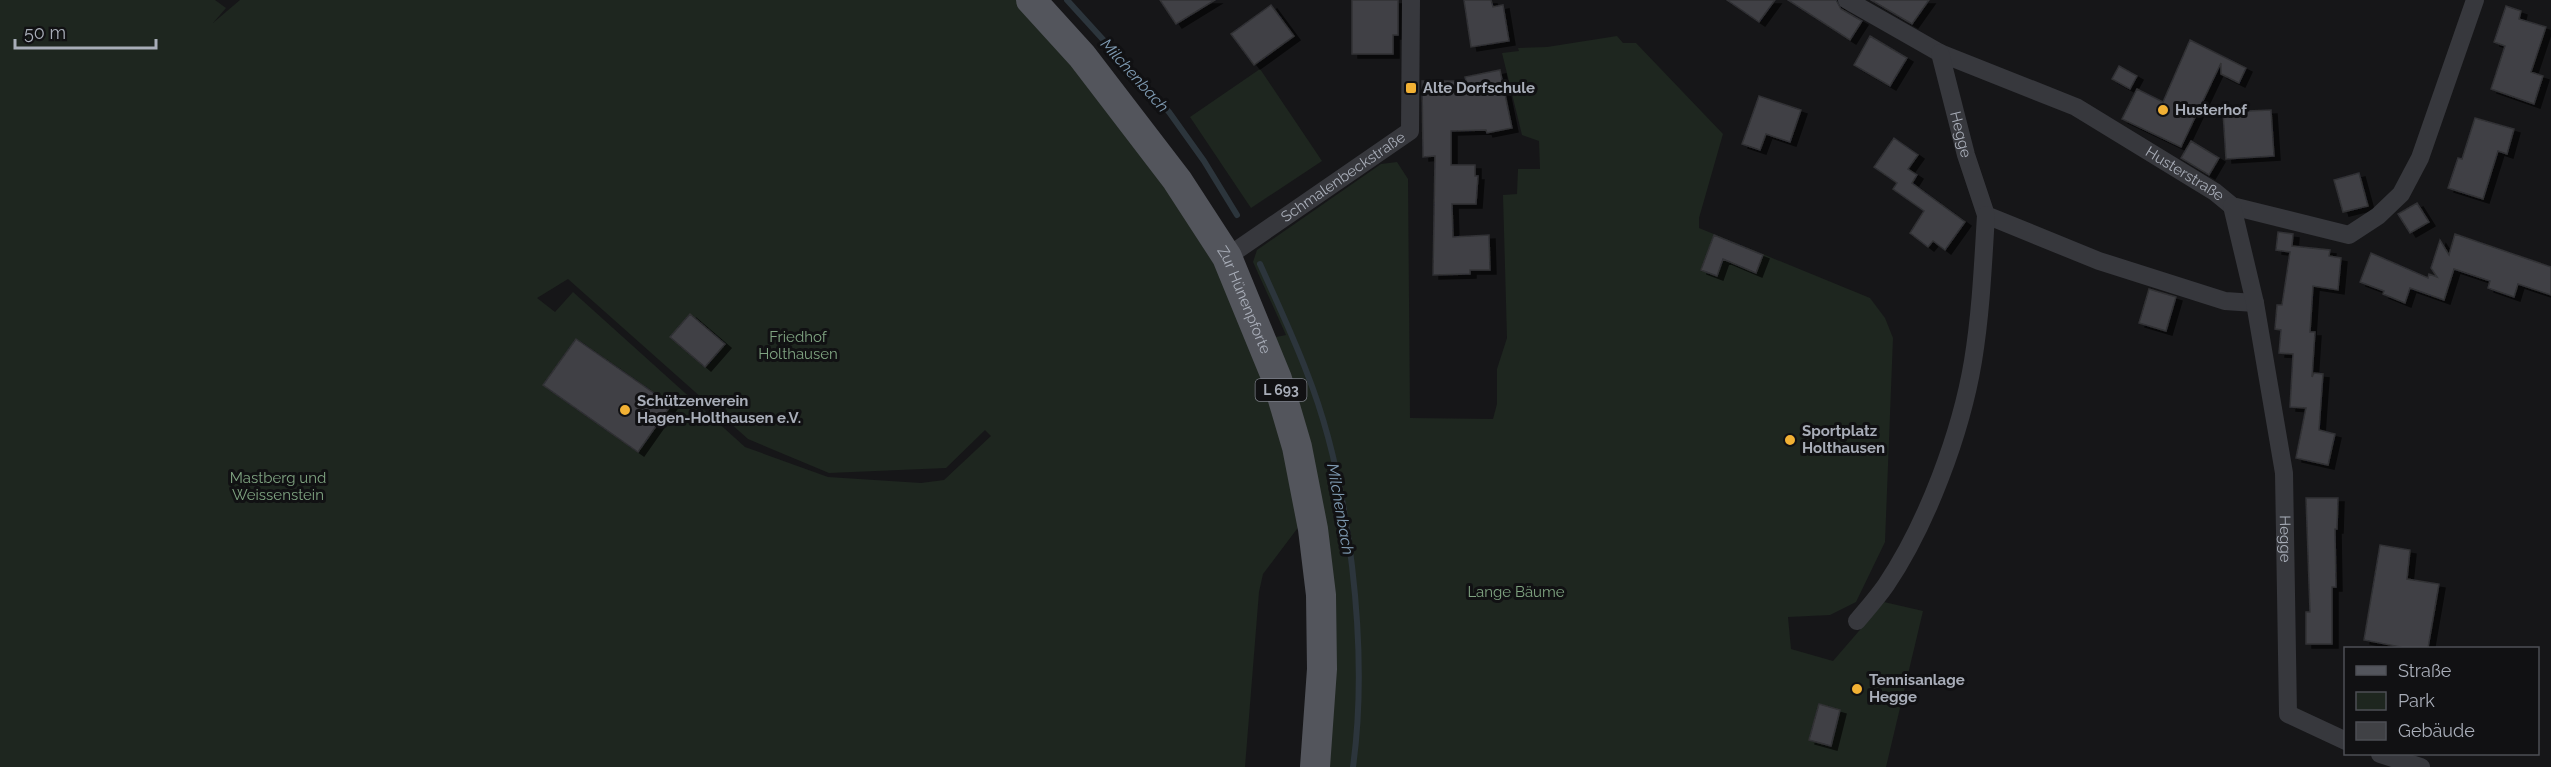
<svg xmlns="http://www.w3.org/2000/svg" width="2551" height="767" viewBox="0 0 2551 767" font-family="Raleway,sans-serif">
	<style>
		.green { fill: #1e261f; fill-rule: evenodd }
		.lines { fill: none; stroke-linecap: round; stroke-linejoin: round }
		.stream { stroke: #2c353c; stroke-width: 6 }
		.building { fill: #404145; stroke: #303034; stroke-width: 1.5; filter: url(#shadow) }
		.street { stroke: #37383d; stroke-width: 18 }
		.primary { stroke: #53555c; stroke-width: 30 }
		.poi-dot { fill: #f2b134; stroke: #111113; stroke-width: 2 }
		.labels { text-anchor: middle; stroke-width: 6; stroke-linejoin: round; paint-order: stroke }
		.shield { fill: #111113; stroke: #7b7e86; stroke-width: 1.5 }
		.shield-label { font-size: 14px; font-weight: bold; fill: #a8adb8 }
		.poi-label { font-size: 15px; font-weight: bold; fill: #a8adb8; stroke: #111113; text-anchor: start }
		.street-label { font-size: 15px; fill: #a8adb8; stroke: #111113 }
		.park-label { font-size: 15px; fill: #7fa381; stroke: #111113 }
		.water-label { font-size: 16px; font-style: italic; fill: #7f9bb3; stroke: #111113 }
	</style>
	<defs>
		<filter id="shadow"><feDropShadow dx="6" dy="4" stdDeviation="0" flood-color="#0009"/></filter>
	</defs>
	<rect width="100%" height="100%" fill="#161618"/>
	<path class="green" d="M0 0H215L226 8 213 23 240 0H1031L1082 56 1262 340 1286 335 1253 262 1257 250 1381 164 1397 162 1408 179 1410 418 1493 419 1497 404V369L1507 338 1503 195 1517 194 1518 169H1540L1539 141 1522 135 1502 53 1519 51 1518 48 1547 47 1617 36 1623 43H1636L1723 134 1699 218V228L1870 298 1885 318 1893 338 1885 542 1856 602 1830 615 1788 617 1791 649 1833 661 1884 602 1923 611 1886 767H1317L1309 513 1263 574 1259 592 1245 767H0ZM568 279 748 439 829 473 946 468 985 430 991 436 944 480 921 483 828 477 745 447 573 292 555 312 537 298Z
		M1260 69 1322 161 1251 208 1190 117Z"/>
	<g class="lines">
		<path class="stream" d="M1067 0 1169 112 1204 161 1237 215
			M1260 264C1276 300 1293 336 1307 373 1350 482 1369 650 1353 767"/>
	</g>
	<path class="building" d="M1160 0H1215L1176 24Z
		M1352 0H1398V35H1393V54H1352Z
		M1464 0H1491L1493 7 1503 5 1509 41 1471 47Z
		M1727 0H1775L1759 22Z
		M1788 0H1836L1841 9 1862 21 1850 40Z
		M1871 0H1929L1912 24Z
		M1271 5 1294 36 1254 65 1231 34Z
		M2506 6 2521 11 2519 19 2546 27 2531 72 2543 76 2534 104 2491 89 2505 46 2494 42Z
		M1870 36 1907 58 1890 86 1854 65Z
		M2190 40 2246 68 2239 83 2221 74V63L2181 147 2122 119 2137 89 2163 102Z
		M2119 66 2137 76 2130 89 2112 79Z
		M1500 70 1512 128 1487 133 1486 130 1451 131V165H1475V176H1478L1476 204H1452L1453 237 1489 235 1490 270H1470V274L1433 275 1435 156 1423 157 1422 81H1466L1465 77Z
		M1759 96 1801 110 1790 142 1766 134 1760 150 1742 144Z
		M2271 110 2274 156 2226 159 2223 112Z
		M2475 118 2514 129 2507 154 2498 151 2483 199 2448 188 2458 158 2462 159Z
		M1894 138 1918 155 1908 169 1917 175 1912 183 1965 222 1945 250 1933 241 1928 247 1910 233 1924 211 1893 189 1897 183 1874 167Z
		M2191 141 2219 158 2209 175 2181 158Z
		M2359 173 2368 206 2343 212 2334 180Z
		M2417 203 2429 222 2410 233 2398 214Z
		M2278 232 2293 234 2292 246 2330 250 2329 256 2341 258 2338 290 2313 286 2310 332H2315L2312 377 2314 373 2323 374 2319 430 2335 434 2328 465 2296 458 2306 408 2290 407 2293 354 2279 353 2281 330 2275 329 2277 305H2282L2290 252 2276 250Z
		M2455 234 2551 267V295L2518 284 2514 297 2488 288 2490 281 2454 269 2444 300 2410 288 2405 303 2383 294 2384 291 2360 282 2371 253 2428 278 2429 274 2437 277 2431 268 2440 240 2449 255Z
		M1714 235 1763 255 1756 273 1723 259 1717 276 1701 270Z
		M2149 289 2176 297 2166 331 2139 323Z
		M690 314 725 344 705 367 670 337Z
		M576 339 671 405 638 452 543 385Z
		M2306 498H2338L2337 529H2335L2336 587H2332V644H2306V612H2310Z
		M2380 545 2410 550 2407 579 2439 584 2428 648H2401V647L2364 640Z
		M1819 704 1840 710 1831 746 1809 740Z"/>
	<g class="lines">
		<g class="street">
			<path id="s1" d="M1847 0 1940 53 2076 107 2215 192 2232 206 2349 235 2378 216 2401 194 2420 158 2475 0"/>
			<path id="s2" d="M1940 53 1966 155 1986 215 2099 261 2225 301 2255 303"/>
			<path id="s3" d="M2232 206 2255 303 2284 473 2288 714 2346 741"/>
			<path id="s4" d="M1227 257 1410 131 1411 0"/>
			<path d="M1857 621C1867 609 1877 598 1886 585 1927 524 1961 433 1973 361 1981 312 1983 264 1986 215"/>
			<path d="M2380 754 2421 767"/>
		</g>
		<path class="primary" id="s5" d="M1031 0 1082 56 1177 180 1227 257 1277 379 1297 447 1313 529 1321 595 1322 669 1315 767"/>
	</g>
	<g class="poi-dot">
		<rect x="1405" y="82" width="12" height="12" rx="3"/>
		<circle cx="2163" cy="110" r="6"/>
		<circle cx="625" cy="410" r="6"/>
		<circle cx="1790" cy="440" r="6"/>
		<circle cx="1857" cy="689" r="6"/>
	</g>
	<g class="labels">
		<rect class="shield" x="1255.5" y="379" width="51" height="22" rx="4.5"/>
		<g class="shield-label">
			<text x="1281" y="395">L 693</text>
		</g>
		<g class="poi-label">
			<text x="1423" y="93">Alte Dorfschule</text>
			<text x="2175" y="115">Husterhof</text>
			<text x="637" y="406">Schützenverein<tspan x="637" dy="17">Hagen-Holthausen e.V.</tspan></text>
			<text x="1802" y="436">Sportplatz<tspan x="1802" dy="17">Holthausen</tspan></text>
			<text x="1869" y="685">Tennisanlage<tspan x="1869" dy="17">Hegge</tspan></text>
		</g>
		<g class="street-label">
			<text dy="5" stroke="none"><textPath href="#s2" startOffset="84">Hegge</textPath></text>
			<text dy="5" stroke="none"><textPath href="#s1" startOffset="381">Husterstraße</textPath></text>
			<text dy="5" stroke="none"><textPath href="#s4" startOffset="141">Schmalenbeckstraße</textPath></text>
			<text dy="5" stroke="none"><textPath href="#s5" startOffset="370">Zur Hünenpforte</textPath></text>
			<text dy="5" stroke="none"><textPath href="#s3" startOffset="338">Hegge</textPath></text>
		</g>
		<g class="park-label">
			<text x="798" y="342">Friedhof<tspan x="798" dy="17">Holthausen</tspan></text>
			<text x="278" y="483">Mastberg und<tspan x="278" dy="17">Weissenstein</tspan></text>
			<text x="1516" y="597">Lange Bäume</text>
		</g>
		<g class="water-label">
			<text transform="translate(1135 75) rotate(48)" y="6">Milchenbach</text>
			<text transform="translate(1341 509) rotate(80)" y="6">Milchenbach</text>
		</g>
	</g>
	<rect x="2344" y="647" width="195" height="108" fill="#111113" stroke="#4d4f55" stroke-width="1.5"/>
	<rect x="2356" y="666" width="30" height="9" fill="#53555c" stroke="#4d4f55" stroke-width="1.5"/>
	<text x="2398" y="677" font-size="18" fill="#a8adb8">Straße</text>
	<rect x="2356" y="692" width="30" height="18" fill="#1e261f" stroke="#4d4f55" stroke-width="1.5"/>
	<text x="2398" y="707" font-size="18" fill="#a8adb8">Park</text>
	<rect x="2356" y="722" width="30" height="18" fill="#404145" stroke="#4d4f55" stroke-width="1.5"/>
	<text x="2398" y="737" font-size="18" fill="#a8adb8">Gebäude</text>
	<path d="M15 39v9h141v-9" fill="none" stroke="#a8adb8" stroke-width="3"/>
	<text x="24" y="39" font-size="18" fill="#a8adb8" stroke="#111113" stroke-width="4.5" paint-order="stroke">50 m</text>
</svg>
